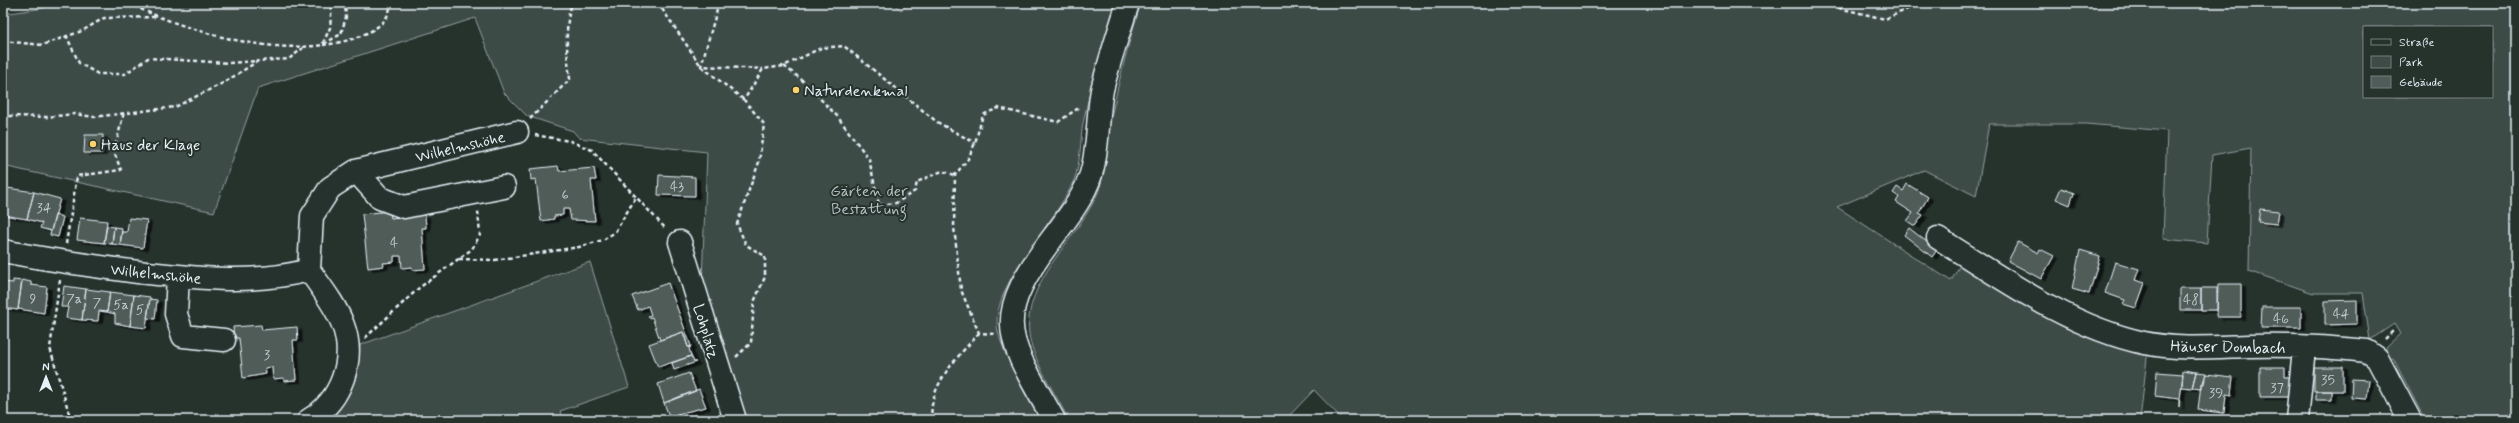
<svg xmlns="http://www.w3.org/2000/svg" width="2519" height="423" viewBox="0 0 2519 423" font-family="Mynerve,sans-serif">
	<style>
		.green { fill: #3e4b47; stroke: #939ea0; fill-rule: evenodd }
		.building { fill: #505c59; stroke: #e8f1f8; filter: url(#shadow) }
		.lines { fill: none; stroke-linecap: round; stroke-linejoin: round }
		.minor-casing { stroke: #e8f1f8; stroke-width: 25 }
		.path { stroke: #e8f1f8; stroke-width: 2.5; stroke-dasharray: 4 3; stroke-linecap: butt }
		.minor { stroke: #26332d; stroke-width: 22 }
		.poi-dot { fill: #ffd166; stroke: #26332d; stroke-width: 1.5 }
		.labels { text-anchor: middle; stroke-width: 4; stroke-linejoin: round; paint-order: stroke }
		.number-label { font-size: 14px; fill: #c2ccd0 }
		.poi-label { font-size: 16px; fill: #e8f1f8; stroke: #26332d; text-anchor: start }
		.street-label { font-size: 16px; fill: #e8f1f8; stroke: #26332d }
		.park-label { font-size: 16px; fill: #b5bfc3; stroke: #26332d }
	</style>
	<defs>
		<filter id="shadow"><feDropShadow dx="4.5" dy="2.5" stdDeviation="0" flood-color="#0009"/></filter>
	</defs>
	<rect width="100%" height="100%" fill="#26332d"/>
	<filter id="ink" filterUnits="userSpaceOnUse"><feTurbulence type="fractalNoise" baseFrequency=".025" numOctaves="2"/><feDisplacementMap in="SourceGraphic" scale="8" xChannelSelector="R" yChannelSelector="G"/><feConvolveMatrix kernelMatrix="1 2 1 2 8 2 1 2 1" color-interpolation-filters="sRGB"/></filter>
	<g filter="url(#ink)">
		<path class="green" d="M53 3H893L901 10 909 3H999L1001 8 1000 3H1115C1105 43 1091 83 1083 123 1080 141 1081 163 1074 180 1056 224 994 280 997 326 999 348 1029 399 1040 420H743L702 281 707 152 579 138 573 131 527 116 504 93 475 18 258 88 214 212 3 166V14L44 8Z
			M1141 3H2516V420H2425L2393 358 2386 362V347L2400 334 2394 324 2370 340 2363 293H2313L2249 271 2251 148 2212 155 2207 243 2163 239 2167 131 2086 124H1989L1976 196 1924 170 1837 207 1951 281 1963 260 2148 349 2140 420H1343L1314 390 1285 420H1069C1057 397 1042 374 1033 350 1010 288 1082 239 1100 187 1106 168 1105 146 1109 127 1118 85 1128 43 1141 3ZM2364 27H2492V97H2364Z
			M590 262 629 387 560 411 563 420H329C351 399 359 375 360 345Z"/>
		<path class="building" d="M85 135H103L102 153H84Z
			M558 166 559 171 594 168 596 180H591L595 221 571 220 569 209H563V215L554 216V219L541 221 536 179 531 180 530 169Z
			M659 175 695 177V196L658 195Z
			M1907 184 1928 197 1919 213 1923 215 1915 226 1907 221 1913 213 1896 202 1899 197 1893 193 1897 187 1903 191Z
			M7 188 34 192 27 219 3 215Z
			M2061 188 2074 193 2070 205 2056 199Z
			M34 192 60 199 51 231 40 228 42 223 27 219Z
			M2260 209 2279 211 2277 224 2258 222Z
			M390 211 391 218 425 215 426 228H422L425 269 412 270V267L402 268 401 256H394V262L383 263 384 266 368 268 362 214Z
			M55 215 63 217 58 237 50 235Z
			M80 218 107 221 104 243 77 240Z
			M129 218 147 220 143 248 120 245 122 232H127Z
			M107 226 114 227 112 244 104 243Z
			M114 227 122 228 120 245 112 244Z
			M1909 228 1937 250 1932 257 1904 235Z
			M2018 242 2038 253 2040 249 2054 256 2041 279 2008 261Z
			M2080 250 2100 256 2089 294 2072 289Z
			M2115 262 2139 269 2135 280 2145 283 2136 308 2123 304 2125 300 2105 293Z
			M13 280 22 281 18 310 3 308V282L13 283Z
			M22 280 31 282V285L47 287 44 313 18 309Z
			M668 283 691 346 688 347 683 332 660 340 652 317 649 318 648 316 651 315 648 306 638 310 632 296Z
			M2218 284H2241V317H2217Z
			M64 286 86 289 82 320 66 318 68 307H61Z
			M2180 288H2201V310H2180Z
			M2201 288H2217V310H2201Z
			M86 289 110 292 107 312 99 311 98 321 82 320Z
			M110 292 134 295 130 326 115 323V314L107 312Z
			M134 295 150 297 146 328 130 326Z
			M150 299 157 300 155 319 147 318Z
			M2357 300V324L2325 325V301Z
			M2262 307H2301V328H2261Z
			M261 325 262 330 297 327 298 340H293L296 380 284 381V378L273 379 272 367 265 368 266 374 243 378 239 338H234L233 327Z
			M683 332 688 347H691L689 348 691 356 658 367 649 344Z
			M691 356 694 362H696L674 370 672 363Z
			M2260 367H2285V377H2294V397H2260Z
			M2314 367H2343V391H2314Z
			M2183 370 2196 372 2192 388 2182 387Z
			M2157 372 2183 374 2179 407V399L2155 396Z
			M2196 372 2206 373 2201 389 2192 388Z
			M689 373 696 391 664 403 658 384Z
			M2206 374 2233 377 2231 395 2226 394 2224 413 2198 410 2201 384H2204Z
			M2352 379 2369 380 2367 399 2351 398Z
			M699 389 706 407 669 416 664 403Z
			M2316 391H2332V400H2316Z
			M679 414 681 420H665L664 417Z"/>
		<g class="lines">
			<defs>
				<path id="minor" d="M356 171 380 198 404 207 504 187
					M1938 238C2002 278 2069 327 2144 343 2179 350 2214 347 2249 346 2288 345 2328 347 2367 351L2377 358 2410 420
					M680 242 735 420
					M3 251C48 260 92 266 138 272 195 278 254 285 309 270L312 216 330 188 356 171 517 132
					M178 276 176 314 183 336 224 340
					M309 420C341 401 356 360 343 325 336 306 321 287 309 270
					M1054 420C1006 335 990 320 1054 236 1068 217 1084 197 1091 174 1099 148 1097 117 1102 90 1109 61 1119 32 1128 3
					M2297 420 2304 348"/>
			</defs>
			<use href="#minor" class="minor-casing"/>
			<path class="path" d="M128 3C181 29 263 54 322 45L330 28 332 3
				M658 3 701 66 744 100
				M719 3 701 66 763 69
				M1818 3 1885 19 1921 3
				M66 35 79 63 98 74H125L148 58 229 63 257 61
				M3 41 42 45 82 31 104 18 157 17
				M324 44 341 34 346 17 345 3
				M323 45C342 43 370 36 384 21 388 17 390 8 392 3
				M784 66 802 80 837 116 869 159 879 205 896 203 915 191 917 182 942 171 955 175
				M3 112 9 116 47 117 75 114 94 117 175 107 225 82 258 61 289 59 303 48
				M530 119 570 79C567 55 564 26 572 3
				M535 135 570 141 592 150 666 229
				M66 244 77 176 121 170 114 152 124 112
				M459 259 495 260 579 247 603 240 615 232 636 197
				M60 280 50 348 71 420
				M994 334 979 333 961 290 954 227 955 175 968 159 975 143 983 115 998 108 1058 122 1077 109 1080 110
				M365 338 419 288 472 249 480 235 478 211
				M2385 339 2393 331
				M736 357 751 343 754 302 765 277V256L746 245 737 224 759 162 764 124 744 100 763 69 784 66 821 48 844 46 937 122 975 143
				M932 420C927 386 958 357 979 333"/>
			<use href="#minor" class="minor"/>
		</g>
	</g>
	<g class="poi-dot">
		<circle cx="796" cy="90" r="4"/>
		<circle cx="93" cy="144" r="4"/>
	</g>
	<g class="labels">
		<g class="number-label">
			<text x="677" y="191">43</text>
			<text x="565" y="199">6</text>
			<text x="44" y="212">34</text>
			<text x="394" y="247">4</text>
			<text x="33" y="303">9</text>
			<text x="74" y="303">7a</text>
			<text x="2191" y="304">48</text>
			<text x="97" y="307">7</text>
			<text x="121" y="309">5a</text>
			<text x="140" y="314">5</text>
			<text x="2341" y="318">44</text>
			<text x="2281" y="323">46</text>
			<text x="267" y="359">3</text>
			<text x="2328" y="384">35</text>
			<text x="2277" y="392">37</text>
			<text x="2216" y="397">39</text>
		</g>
		<g class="poi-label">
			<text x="804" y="96">Naturdenkmal</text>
			<text x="101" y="150">Haus der Klage</text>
		</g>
		<g class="street-label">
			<text transform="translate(460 146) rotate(-13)" y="6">Wilhelmshöhe</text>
			<text transform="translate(156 273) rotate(6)" y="6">Wilhelmshöhe</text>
			<text transform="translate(707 331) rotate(73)" y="6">Lohplatz</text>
			<text transform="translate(2228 346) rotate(1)" y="6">Häuser Dombach</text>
		</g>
		<g class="park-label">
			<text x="869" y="196">Gärten der<tspan x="869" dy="18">Bestattung</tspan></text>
		</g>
	</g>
	<rect width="2519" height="423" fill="none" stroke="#26332d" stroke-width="16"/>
	<rect x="8" y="8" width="2503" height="407" fill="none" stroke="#e8f1f8" stroke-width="1.5" filter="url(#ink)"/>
	<rect x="2363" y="26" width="130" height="72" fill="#26332d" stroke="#747f7e"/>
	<rect x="2371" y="39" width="20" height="6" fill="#26332d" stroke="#747f7e"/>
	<text x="2399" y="46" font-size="12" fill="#e8f1f8">Straße</text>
	<rect x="2371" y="56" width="20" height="12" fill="#3e4b47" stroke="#747f7e"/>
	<text x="2399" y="66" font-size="12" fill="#e8f1f8">Park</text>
	<rect x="2371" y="76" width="20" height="12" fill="#505c59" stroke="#747f7e"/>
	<text x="2399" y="86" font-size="12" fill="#e8f1f8">Gebäude</text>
	<g transform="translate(46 377)" stroke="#26332d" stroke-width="3" paint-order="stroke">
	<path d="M0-3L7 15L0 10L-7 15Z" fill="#e8f1f8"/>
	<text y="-6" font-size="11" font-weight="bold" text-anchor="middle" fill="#e8f1f8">N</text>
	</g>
</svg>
